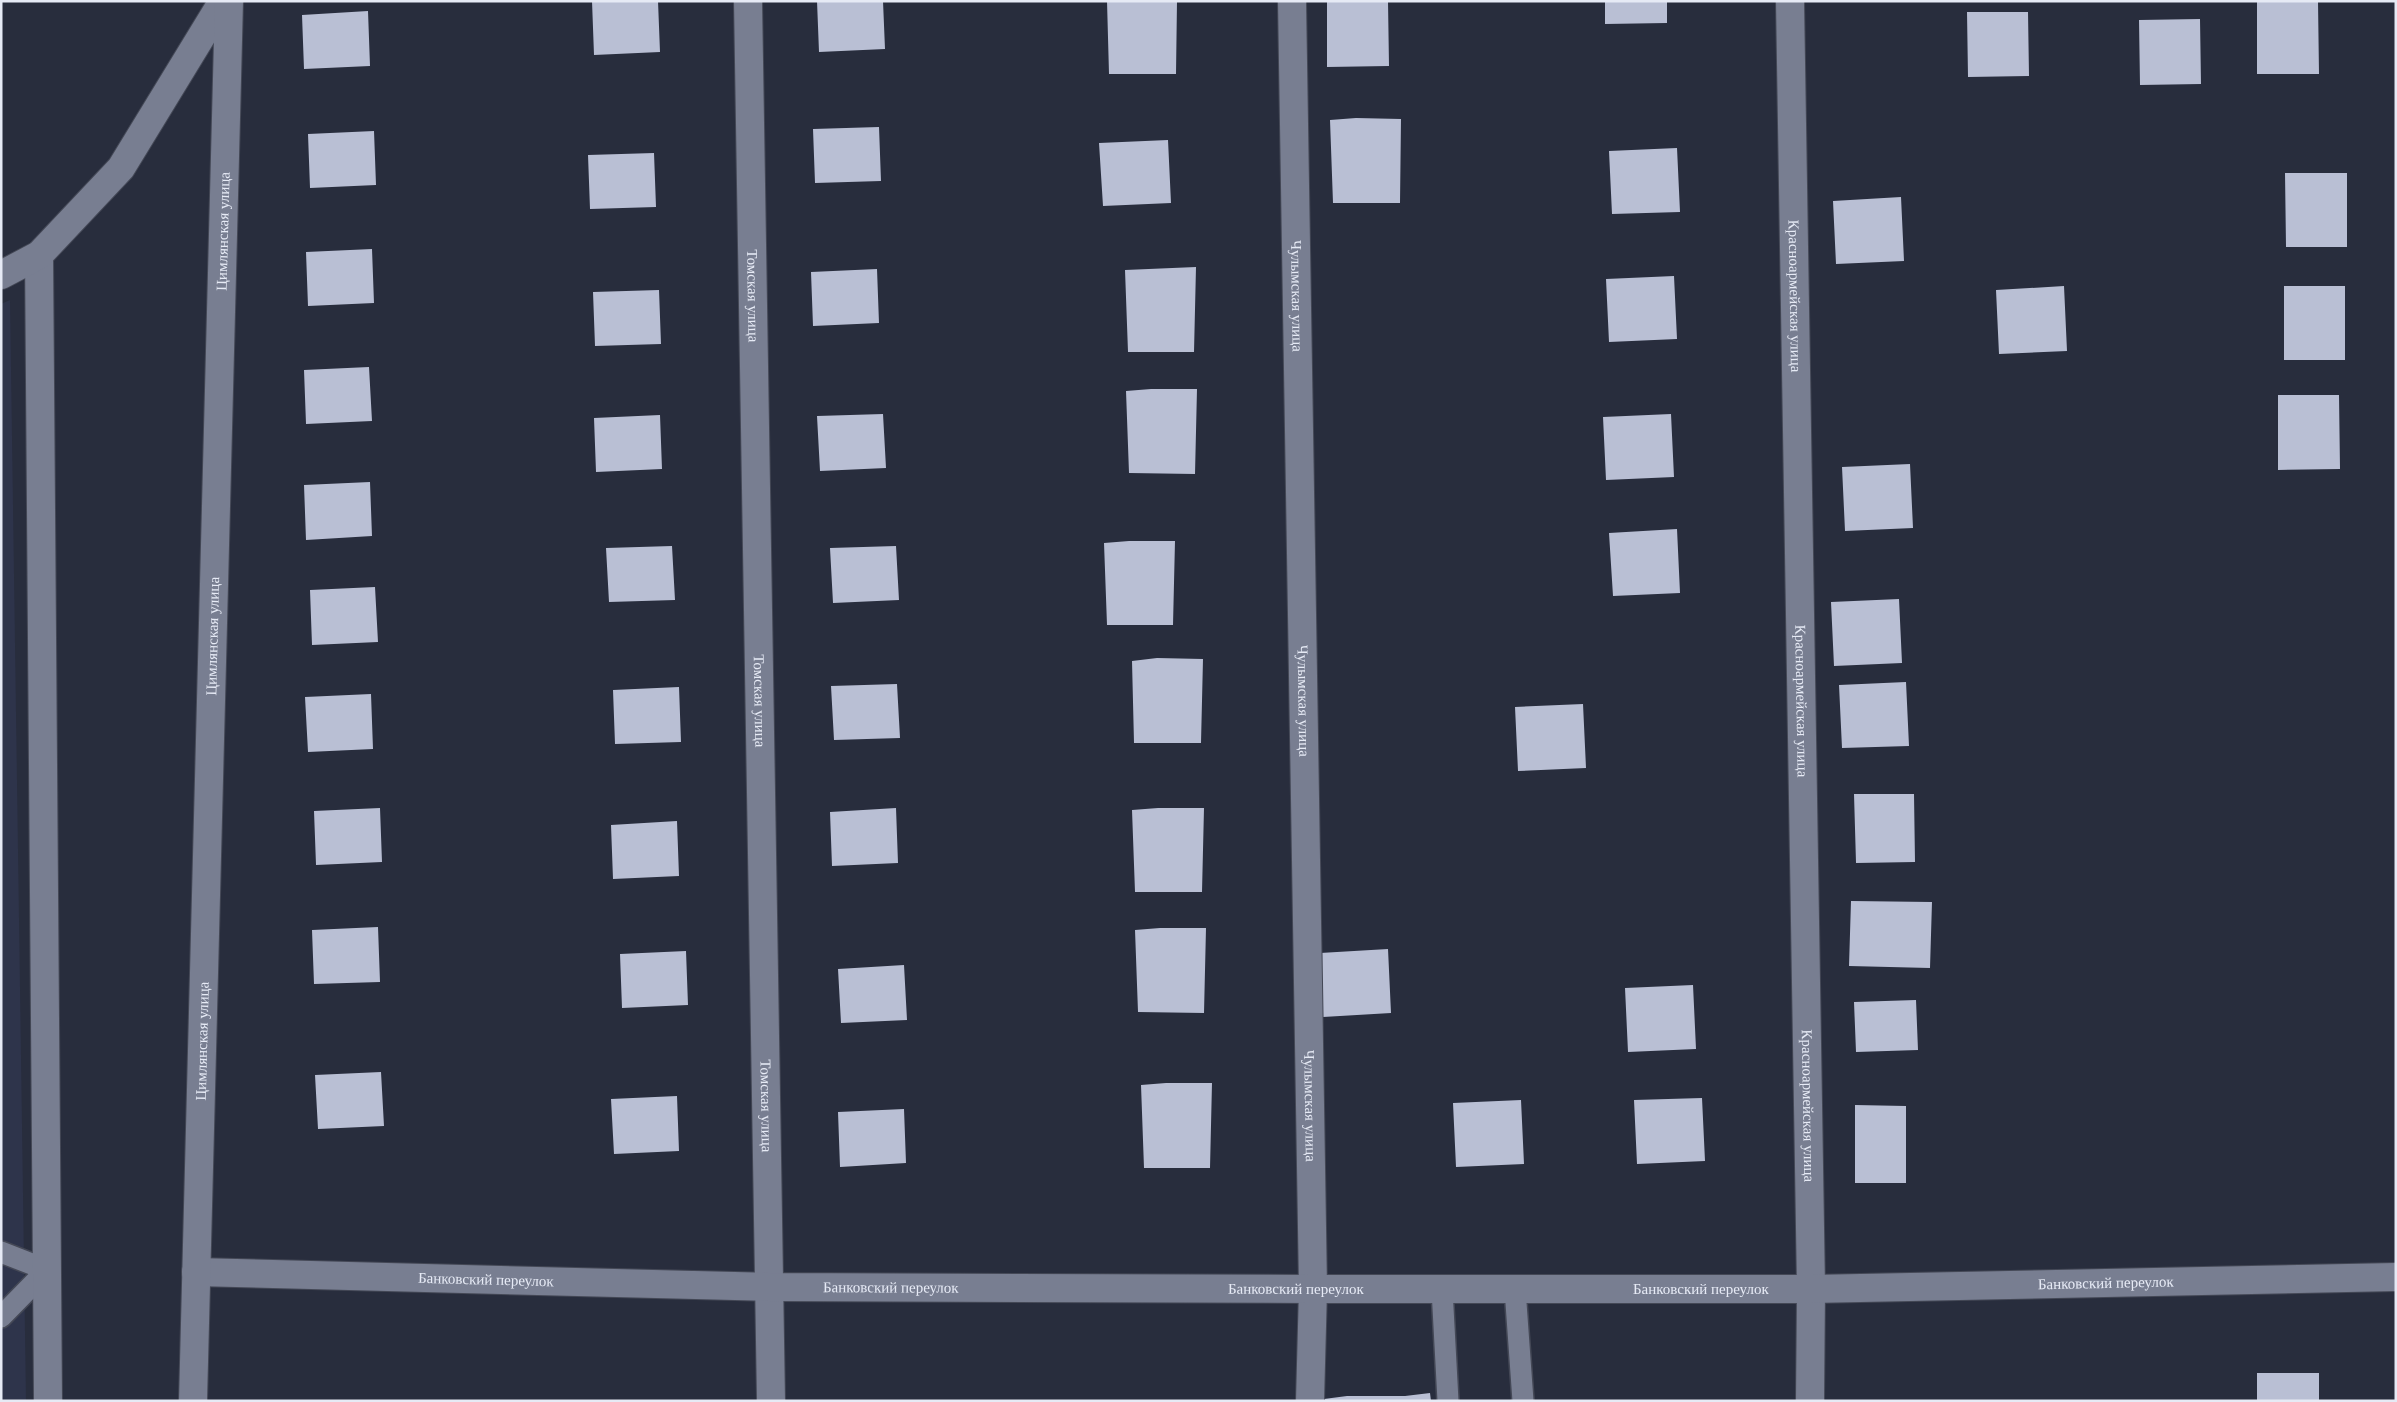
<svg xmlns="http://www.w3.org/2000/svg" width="2397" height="1402" viewBox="0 0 2397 1402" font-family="'Times New Roman',serif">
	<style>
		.built { fill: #2e344b }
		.building { fill: #b9bfd4 }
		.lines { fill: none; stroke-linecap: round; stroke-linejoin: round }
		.lane-casing { stroke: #444856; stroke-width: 24 }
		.street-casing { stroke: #444856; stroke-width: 30 }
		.lane { stroke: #787e91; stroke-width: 21 }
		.street { stroke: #787e91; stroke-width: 28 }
		.labels { text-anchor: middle; stroke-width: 5; stroke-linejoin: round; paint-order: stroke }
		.street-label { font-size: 15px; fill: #e6eaf5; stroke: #282d3d }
	</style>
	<rect width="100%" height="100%" fill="#282d3d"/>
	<path class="built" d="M10 300 26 1401H1V304Z"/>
	<path class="building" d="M592 1H658L660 52 594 55Z
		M817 1H883L885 49 819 52Z
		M1107 1H1177L1176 74H1109Z
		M1388 1 1389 66 1327 67V2Z
		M1605 1H1667V23L1605 24Z
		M2257 1H2318L2319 74H2257Z
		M368 11 370 66 304 69 302 15Z
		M1967 12H2028L2029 76 1968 77Z
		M2200 19 2201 84 2140 85 2139 20Z
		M1356 118 1401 119 1400 203H1333L1330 120Z
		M879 127 881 181 815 183 813 129Z
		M374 131 376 185 310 188 308 134Z
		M1168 140 1171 203 1103 206 1099 143Z
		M1677 148 1680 212 1612 214 1609 151Z
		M654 153 656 207 590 209 588 155Z
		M2285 173H2347V247H2286Z
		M1901 197 1904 261 1836 264 1833 201Z
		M372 249 374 303 308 306 306 252Z
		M1196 267 1194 352H1128L1125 270Z
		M877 269 879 323 813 326 811 272Z
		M1674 276 1677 339 1609 342 1606 279Z
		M2064 286 2067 351 1999 354 1996 290Z
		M2284 286H2345V360H2284Z
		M659 290 661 344 595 346 593 292Z
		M369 367 372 421 306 424 304 370Z
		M1151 389H1197L1195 474 1129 473 1126 391Z
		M2278 395H2339L2340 469 2278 470Z
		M883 414 886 468 820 471 817 416Z
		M1671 414 1674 477 1606 480 1603 417Z
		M660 415 662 469 596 472 594 418Z
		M1910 464 1913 528 1845 531 1842 467Z
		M370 482 372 536 306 540 304 485Z
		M1677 529 1680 593 1613 596 1609 533Z
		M1129 541H1175L1173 625H1107L1104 543Z
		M672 546 675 600 609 602 606 548Z
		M896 546 899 600 833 603 830 548Z
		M375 587 378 642 312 645 310 590Z
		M1899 599 1902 663 1834 666 1831 602Z
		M1157 658 1203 659 1201 743H1134L1132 661Z
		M1906 682 1909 746 1842 748 1839 685Z
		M897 684 900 738 834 740 831 686Z
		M679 687 681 742 615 744 613 690Z
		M371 694 373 749 308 752 305 697Z
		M1583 704 1586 768 1518 771 1515 707Z
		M1854 794H1914L1915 862 1856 863Z
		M380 808 382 862 316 865 314 811Z
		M896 808 898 863 832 866 830 812Z
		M1158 808H1204L1202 892H1135L1132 810Z
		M677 821 679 876 613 879 611 825Z
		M1851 901 1932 902 1930 968 1849 966Z
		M378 927 380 982 314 984 312 930Z
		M1160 928H1206L1204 1013 1138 1012 1135 930Z
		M1388 949 1391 1013 1323 1017 1320 953Z
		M686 951 688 1005 622 1008 620 954Z
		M904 965 907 1020 841 1023 838 969Z
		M1693 985 1696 1049 1628 1052 1625 988Z
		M1916 1000 1918 1050 1856 1052 1854 1002Z
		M381 1072 384 1126 318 1129 315 1075Z
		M1166 1083H1212L1210 1168H1144L1141 1085Z
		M677 1096 679 1151 614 1154 611 1099Z
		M1702 1098 1705 1161 1637 1164 1634 1100Z
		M1521 1100 1524 1164 1456 1167 1453 1103Z
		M1855 1105 1906 1106V1183H1855Z
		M904 1109 906 1163 840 1167 838 1112Z
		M2257 1373H2319V1401H2257Z
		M1430 1393 1431 1401H1324V1399L1347 1396H1405Z"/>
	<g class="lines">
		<defs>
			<path id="lane" d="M1 1252 47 1270 1 1317
				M1442 1289 1448 1401
				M1515 1289 1523 1401"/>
			<g id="street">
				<path id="s1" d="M748 1 771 1401"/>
				<path id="s2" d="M1292 1 1313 1289 1310 1401"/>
				<path id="s3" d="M1790 1 1811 1289 1810 1401"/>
				<path d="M39 255 48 1401"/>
				<path d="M1 275 39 255 121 168 223 1"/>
				<path id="s4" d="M196 1272 769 1287 1313 1289H1811L2396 1277"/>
				<path id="s5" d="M193 1401 229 1"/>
			</g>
		</defs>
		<use href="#lane" class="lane-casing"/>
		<use href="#street" class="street-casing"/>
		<use href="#lane" class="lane"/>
		<use href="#street" class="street"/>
	</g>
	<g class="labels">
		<g class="street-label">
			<text dy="5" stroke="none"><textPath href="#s5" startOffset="1170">Цимлянская улица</textPath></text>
			<text dy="5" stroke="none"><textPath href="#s1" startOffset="295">Томская улица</textPath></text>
			<text dy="5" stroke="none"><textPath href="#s2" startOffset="295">Чулымская улица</textPath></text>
			<text dy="5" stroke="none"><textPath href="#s3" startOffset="295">Красноармейская улица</textPath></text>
			<text dy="5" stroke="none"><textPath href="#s5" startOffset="765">Цимлянская улица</textPath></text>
			<text dy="5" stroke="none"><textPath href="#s1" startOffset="700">Томская улица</textPath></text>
			<text dy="5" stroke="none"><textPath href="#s2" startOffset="700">Чулымская улица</textPath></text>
			<text dy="5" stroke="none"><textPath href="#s3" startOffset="700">Красноармейская улица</textPath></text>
			<text dy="5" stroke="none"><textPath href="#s5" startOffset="360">Цимлянская улица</textPath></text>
			<text dy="5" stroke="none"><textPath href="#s1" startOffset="1105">Томская улица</textPath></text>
			<text dy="5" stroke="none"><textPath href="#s2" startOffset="1105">Чулымская улица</textPath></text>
			<text dy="5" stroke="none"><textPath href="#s3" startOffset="1105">Красноармейская улица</textPath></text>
			<text dy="5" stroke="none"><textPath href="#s4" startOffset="290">Банковский переулок</textPath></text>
			<text dy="5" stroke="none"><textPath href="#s4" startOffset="1910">Банковский переулок</textPath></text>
			<text dy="5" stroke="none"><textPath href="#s4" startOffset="695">Банковский переулок</textPath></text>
			<text dy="5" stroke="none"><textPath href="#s4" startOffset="1100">Банковский переулок</textPath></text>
			<text dy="5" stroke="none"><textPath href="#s4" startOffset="1505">Банковский переулок</textPath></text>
		</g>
	</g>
	<rect width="2397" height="1402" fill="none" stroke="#e6eaf5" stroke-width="5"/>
</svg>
